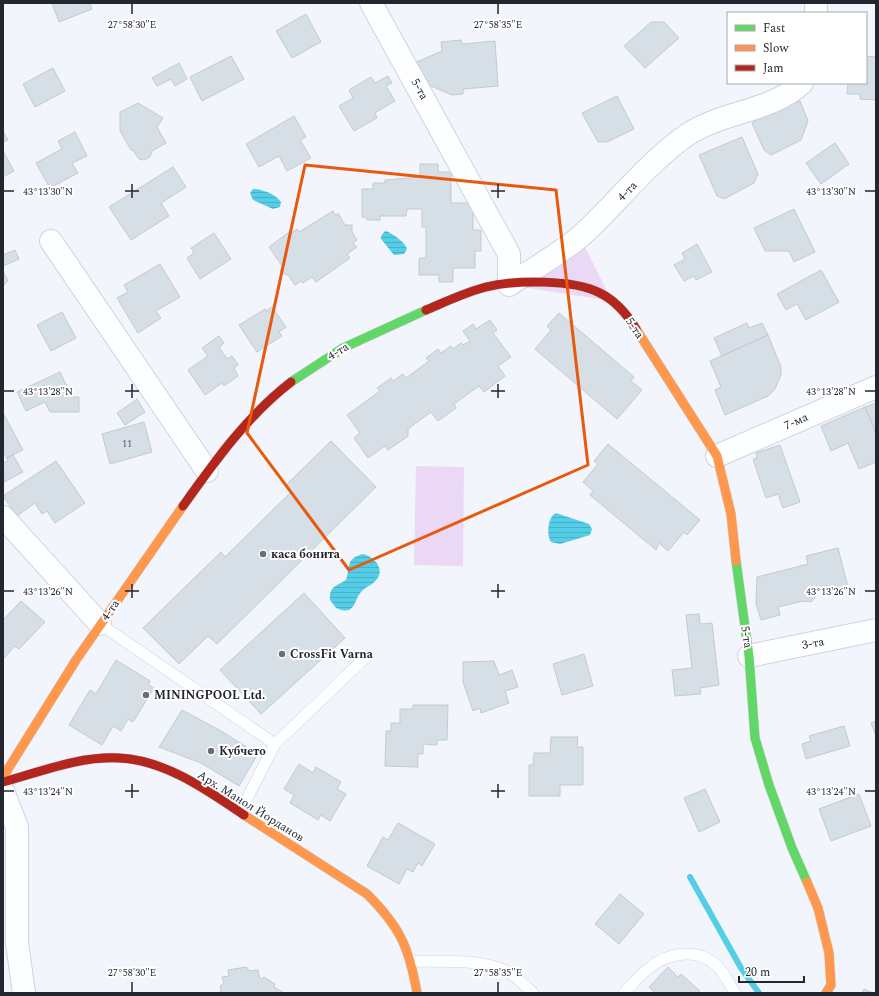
<svg xmlns="http://www.w3.org/2000/svg" width="879" height="996" viewBox="0 0 879 996" font-family="Spectral,serif">
	<style>
		.green { fill: #ebd8f6 }
		.water { fill: url(#water-rules) }
		.lines { fill: none; stroke-linecap: round; stroke-linejoin: round }
		.stream { stroke: #54cee7; stroke-width: 6 }
		.building { fill: #d6dee6; stroke: #c3cad1 }
		.lane-casing { stroke: #cfd3db; stroke-width: 12 }
		.street-casing { stroke: #cfd3db; stroke-width: 24 }
		.fast-casing { stroke: #cfd3db; stroke-width: 10 }
		.slow-casing { stroke: #cfd3db; stroke-width: 10 }
		.jam-casing { stroke: #cfd3db; stroke-width: 10 }
		.lane { stroke: #fdfeff; stroke-width: 11 }
		.street { stroke: #fdfeff; stroke-width: 22 }
		.fast { stroke: #63d668; stroke-width: 9 }
		.slow { stroke: #ff974d; stroke-width: 9 }
		.jam { stroke: #b3261e; stroke-width: 9 }
		.marked { fill: none; stroke: #e8590c; stroke-width: 3; stroke-linejoin: round }
		.ticks { fill: none; stroke: #222630; stroke-width: 1.5 }
		.poi-dot { fill: #6b6e77; stroke: #fff; stroke-width: 1.5 }
		.labels { text-anchor: middle; stroke-width: 4; stroke-linejoin: round; paint-order: stroke }
		.number-label { font-size: 10px; fill: #50555e }
		.street-label { font-size: 12px; fill: #222630; stroke: #fff }
		.poi-label { font-size: 12px; font-weight: bold; fill: #222630; stroke: #fff; text-anchor: start }
		.ticks-label { font-size: 10px; text-anchor: middle; fill: #222630; stroke: #fff; stroke-width: 4; stroke-linejoin: round; paint-order: stroke }
	</style>
	<defs>
		<pattern id="water-rules" width="6" height="5" patternUnits="userSpaceOnUse"><rect width="6" height="5" fill="#54cee7"/><path d="M0 2.5h6" fill="none" stroke="#49b1c6"/></pattern>
	</defs>
	<rect width="100%" height="100%" fill="#f2f5fc"/>
	<path class="green" d="M580 237 612 301 509 285Z
		M416 466 464 467 463 566 414 565Z"/>
	<path class="water" d="M253 189C261 188 277 195 281 202L280 207 273 209 253 200 250 193Z
		M385 231C391 232 406 243 407 249L404 254 394 255 381 239V236Z
		M556 513 589 524 592 529 590 535 560 544 551 542C546 535 548 516 556 513Z
		M363 554C374 557 385 568 377 579 373 585 367 586 362 591 353 599 357 617 336 608L330 600C329 586 337 586 346 580 351 566 345 559 363 554Z"/>
	<g class="lines">
		<path class="stream" d="M690 877 741 968 759 993"/>
	</g>
	<path class="building" d="M52 3H90L92 9 59 22Z
		M306 14 321 42 292 58 276 31Z
		M651 22H664L679 38 645 68 624 46Z
		M461 40 462 44 495 41 498 86 463 89V94L452 95 419 81 412 64 442 51 441 42Z
		M231 56 244 79 202 101 190 77Z
		M866 56 876 57V100L860 99V94H847L848 83H866Z
		M179 63 187 79 175 86 171 79 157 86 152 78Z
		M53 68 65 91 35 107 23 84Z
		M388 76 392 83 386 86 395 101 375 113 377 118 354 131 339 106 353 98 349 90 371 77 375 83Z
		M617 96 634 129 607 142H598L582 113Z
		M790 100 792 104 800 101 808 121 801 140 771 155 764 150 752 123Z
		M138 103 163 118 157 127 166 143 152 151 150 157 144 160 139 159 133 150H131L120 131V112Z
		M294 116 306 137 300 140 311 158 287 171 279 156 259 167 246 144Z
		M3 131 8 140 3 142Z
		M75 132 87 156 72 163 78 173 50 188 36 163 62 149 58 141Z
		M742 137 758 174 754 183 724 199 717 196 699 155Z
		M835 143 849 164 821 184 806 163Z
		M3 151 14 171 3 177Z
		M420 164H438V172H451V203H473V230H481V251H475V268H453V282H439V275H419V258H426V227H422V209H407L406 216H380V220H367V218L362 217V189H373V183H385V180L420 177Z
		M173 167 186 187 161 203 169 216 131 240 109 207Z
		M794 209 815 252 794 262 789 251H765L754 228Z
		M333 211 336 216 338 213 345 225H352V232L357 240 353 243 357 247 347 254 350 258 316 282 312 277 303 283 301 281 295 285 288 275 280 272 282 266 269 247 289 232 290 234 297 229 299 232Z
		M214 233 231 259 200 279 187 258 194 253 191 248Z
		M697 244 712 272 696 280 694 276 684 281 674 265 685 259 682 253Z
		M15 250 19 259 3 266V255Z
		M160 264 180 297 156 311 161 318 138 333 117 298 128 292 124 285Z
		M821 270 839 302 806 320 797 304 786 310 777 294Z
		M3 271 8 281 3 286Z
		M272 307 286 327 279 332 282 336 257 352 239 325 265 309 266 311Z
		M62 312 76 338 51 351 37 325Z
		M559 313 634 377 631 381 642 390 617 419 535 349 551 330 547 326Z
		M490 320 497 330 493 333 511 357 498 366 505 376 484 392 479 386 454 404 456 408 438 421 431 412 408 429V436L388 450 385 446 368 458 354 438 360 433 347 415 380 391 377 388 391 378 393 381 403 374 406 378 429 361 426 358 438 349 441 353 451 346 453 349 461 343 463 345 470 341 463 331 473 324 476 329Z
		M747 323 749 328 762 323 768 335 722 356 714 338Z
		M768 335 781 367V375L775 389 768 396 725 415 715 390 721 387 710 361Z
		M219 336 224 343 219 347 227 359 232 356 238 365 234 368 238 376 224 386 222 383 205 395 188 370 208 356 202 348Z
		M60 372 72 397H79V412H50L45 402 26 411 17 392Z
		M137 399 145 412 125 425 117 413Z
		M876 403V433L865 407Z
		M865 407 876 433V462L859 469 848 443 831 451 821 426Z
		M3 413 23 450 7 458 3 452Z
		M144 422 152 452 110 464 102 434Z
		M331 441 376 487 217 644 208 636 179 664 143 628 221 552 225 557 291 492 285 486Z
		M608 444 700 520 687 535 684 532 668 551 659 543 656 550 590 495 593 491 583 482 598 464 594 461Z
		M780 445 800 502 783 508 778 494 766 498 753 459 757 458 756 453Z
		M13 455 23 472 4 482 3 463 8 461 7 458Z
		M56 461 85 503 55 523 47 511 42 514 35 503 17 516 3 496Z
		M838 548 849 591 826 596 824 590 816 592 815 598 811 602 803 601 778 607 780 615 761 620 756 604 757 577 808 564 806 556Z
		M304 593 345 638 261 714 220 670Z
		M21 601 45 622 19 649 15 646 3 659V620Z
		M699 614 700 624 712 623 719 685 700 688 701 694 675 696 672 670 692 668 686 615Z
		M584 654 593 686 562 695 553 664Z
		M116 660 150 681 148 685 154 688 133 722 128 719 121 731 113 726 102 745 69 725 90 690 96 694Z
		M494 661 499 675 512 670 518 687 505 691 509 703 481 713 480 708 473 711 463 682V662Z
		M413 705H448L447 740H437V745L423 744V754H418V767L385 766 386 731H391V723H400V709H413Z
		M182 710 221 731 258 754 239 786 201 763 159 747Z
		M876 721V736L871 723Z
		M844 726 850 746 806 759 802 744 811 741 809 736Z
		M551 737H578L577 747H583V785H560V796H529V765H533L534 753H550Z
		M299 764 313 773 316 767 341 782 337 789 346 794 330 821 321 815 318 820 290 803 294 795 284 789Z
		M705 789 720 822 699 832 684 798Z
		M859 794 871 826 831 841 819 809Z
		M398 823 435 844 422 866 418 863 413 872 407 869 399 884 367 866 383 837 388 840Z
		M620 894 644 914 619 944 595 924Z
		M246 967 250 971 258 970 259 976 262 979 264 977 275 984 274 987 284 993H213L221 992 220 986 224 983 222 977 229 976 228 970Z
		M668 967 678 977 681 974 700 991 698 993H653L654 992 649 987Z
		M864 989 873 993H862Z"/>
	<g class="lines">
		<defs>
			<path id="lane" d="M100 624 275 744
				M240 812 275 744 367 656
				M412 961C440 962 472 959 498 968 512 972 523 984 533 993
				M624 993C632 985 639 976 648 969 666 953 697 947 716 965 724 972 729 984 735 993"/>
			<path id="street" d="M371 3 509 254V285
				M816 3V13
				M51 241 207 471
				M509 285C531 270 563 252 582 235 617 203 648 162 687 135 723 111 771 112 802 83
				M717 456 876 387
				M3 517 100 624
				M749 656 876 630
				M3 791 17 827V943L24 993"/>
			<path id="fast" d="M291 382 343 348 426 310
				M736 561 749 656 755 738 769 785 792 848 807 882"/>
			<path id="slow" d="M636 329 717 456 731 514 736 561
				M3 777 76 660 183 506
				M244 815 367 894C400 927 409 947 417 993
				M807 882 818 908 829 953 831 985 826 993"/>
			<path id="jam" d="M426 310C445 302 466 292 486 287 515 280 573 279 600 293 616 301 627 314 636 329
				M183 506C215 461 247 416 291 382
				M3 782C40 772 79 756 119 758 165 760 207 790 244 815"/>
		</defs>
		<use href="#lane" class="lane-casing"/>
		<use href="#street" class="street-casing"/>
		<use href="#fast" class="fast-casing"/>
		<use href="#slow" class="slow-casing"/>
		<use href="#jam" class="jam-casing"/>
		<use href="#lane" class="lane"/>
		<use href="#street" class="street"/>
		<use href="#fast" class="fast"/>
		<use href="#slow" class="slow"/>
		<use href="#jam" class="jam"/>
	</g>
	<path class="marked" d="M305 165 556 190 588 465 349 570 247 433Z"/>
	<path class="ticks" d="M132 4V14M498 4V14M132 184V198M498 184V198M4 191H14M125 191H139M491 191H505M865 191H875M132 384V398M498 384V398M4 391H14M125 391H139M491 391H505M865 391H875M132 584V598M498 584V598M4 591H14M125 591H139M491 591H505M865 591H875M132 784V798M498 784V798M4 791H14M125 791H139M491 791H505M865 791H875M132 982V992M498 982V992"/>
	<g class="poi-dot">
		<circle cx="263" cy="554" r="4"/>
		<circle cx="282" cy="654" r="4"/>
		<circle cx="146" cy="695" r="4"/>
		<circle cx="211" cy="751" r="4"/>
	</g>
	<g class="labels">
		<g class="number-label">
			<text x="127" y="447">11</text>
		</g>
		<g class="street-label">
			<text transform="translate(420 89) rotate(61)" y="4">5-та</text>
			<text transform="translate(627 191) rotate(-45)" y="4">4-та</text>
			<text transform="translate(635 328) rotate(57)" y="4">5-та</text>
			<text transform="translate(338 351) rotate(-31)" y="4">4-та</text>
			<text transform="translate(796 421) rotate(-24)" y="4">7-ма</text>
			<text transform="translate(110 610) rotate(-55)" y="4">4-та</text>
			<text transform="translate(747 637) rotate(81)" y="4">5-та</text>
			<text transform="translate(813 643) rotate(-11)" y="4">3-та</text>
			<text transform="translate(251 806) rotate(32)" y="4">Арх. Манол Йорданов</text>
		</g>
		<g class="poi-label">
			<text x="271" y="558">каса бонита</text>
			<text x="290" y="658">CrossFit Varna</text>
			<text x="154" y="699">MININGPOOL Ltd.</text>
			<text x="219" y="755">Кубчето</text>
		</g>
	</g>
	<g class="ticks-label">
		<text x="132" y="28">27°58'30"E</text>
		<text x="498" y="28">27°58'35"E</text>
		<text x="48" y="195">43°13'30"N</text>
		<text x="831" y="195">43°13'30"N</text>
		<text x="48" y="395">43°13'28"N</text>
		<text x="831" y="395">43°13'28"N</text>
		<text x="48" y="595">43°13'26"N</text>
		<text x="831" y="595">43°13'26"N</text>
		<text x="48" y="795">43°13'24"N</text>
		<text x="831" y="795">43°13'24"N</text>
		<text x="132" y="976">27°58'30"E</text>
		<text x="498" y="976">27°58'35"E</text>
	</g>
	<rect width="879" height="996" fill="none" stroke="#222630" stroke-width="8"/>
	<rect x="727" y="12" width="140" height="72" fill="#ffffff" stroke="#a7a8ac"/>
	<rect x="735" y="25" width="20" height="6" fill="#63d668" stroke="#a7a8ac"/>
	<text x="763" y="32" font-size="12" fill="#222630">Fast</text>
	<rect x="735" y="45" width="20" height="6" fill="#ff974d" stroke="#a7a8ac"/>
	<text x="763" y="52" font-size="12" fill="#222630">Slow</text>
	<rect x="735" y="65" width="20" height="6" fill="#b3261e" stroke="#a7a8ac"/>
	<text x="763" y="72" font-size="12" fill="#222630">Jam</text>
	<path d="M739 976v6h65v-6" fill="none" stroke="#222630" stroke-width="2"/>
	<text x="745" y="976" font-size="12" fill="#222630" stroke="#ffffff" stroke-width="3" paint-order="stroke">20 m</text>
</svg>
